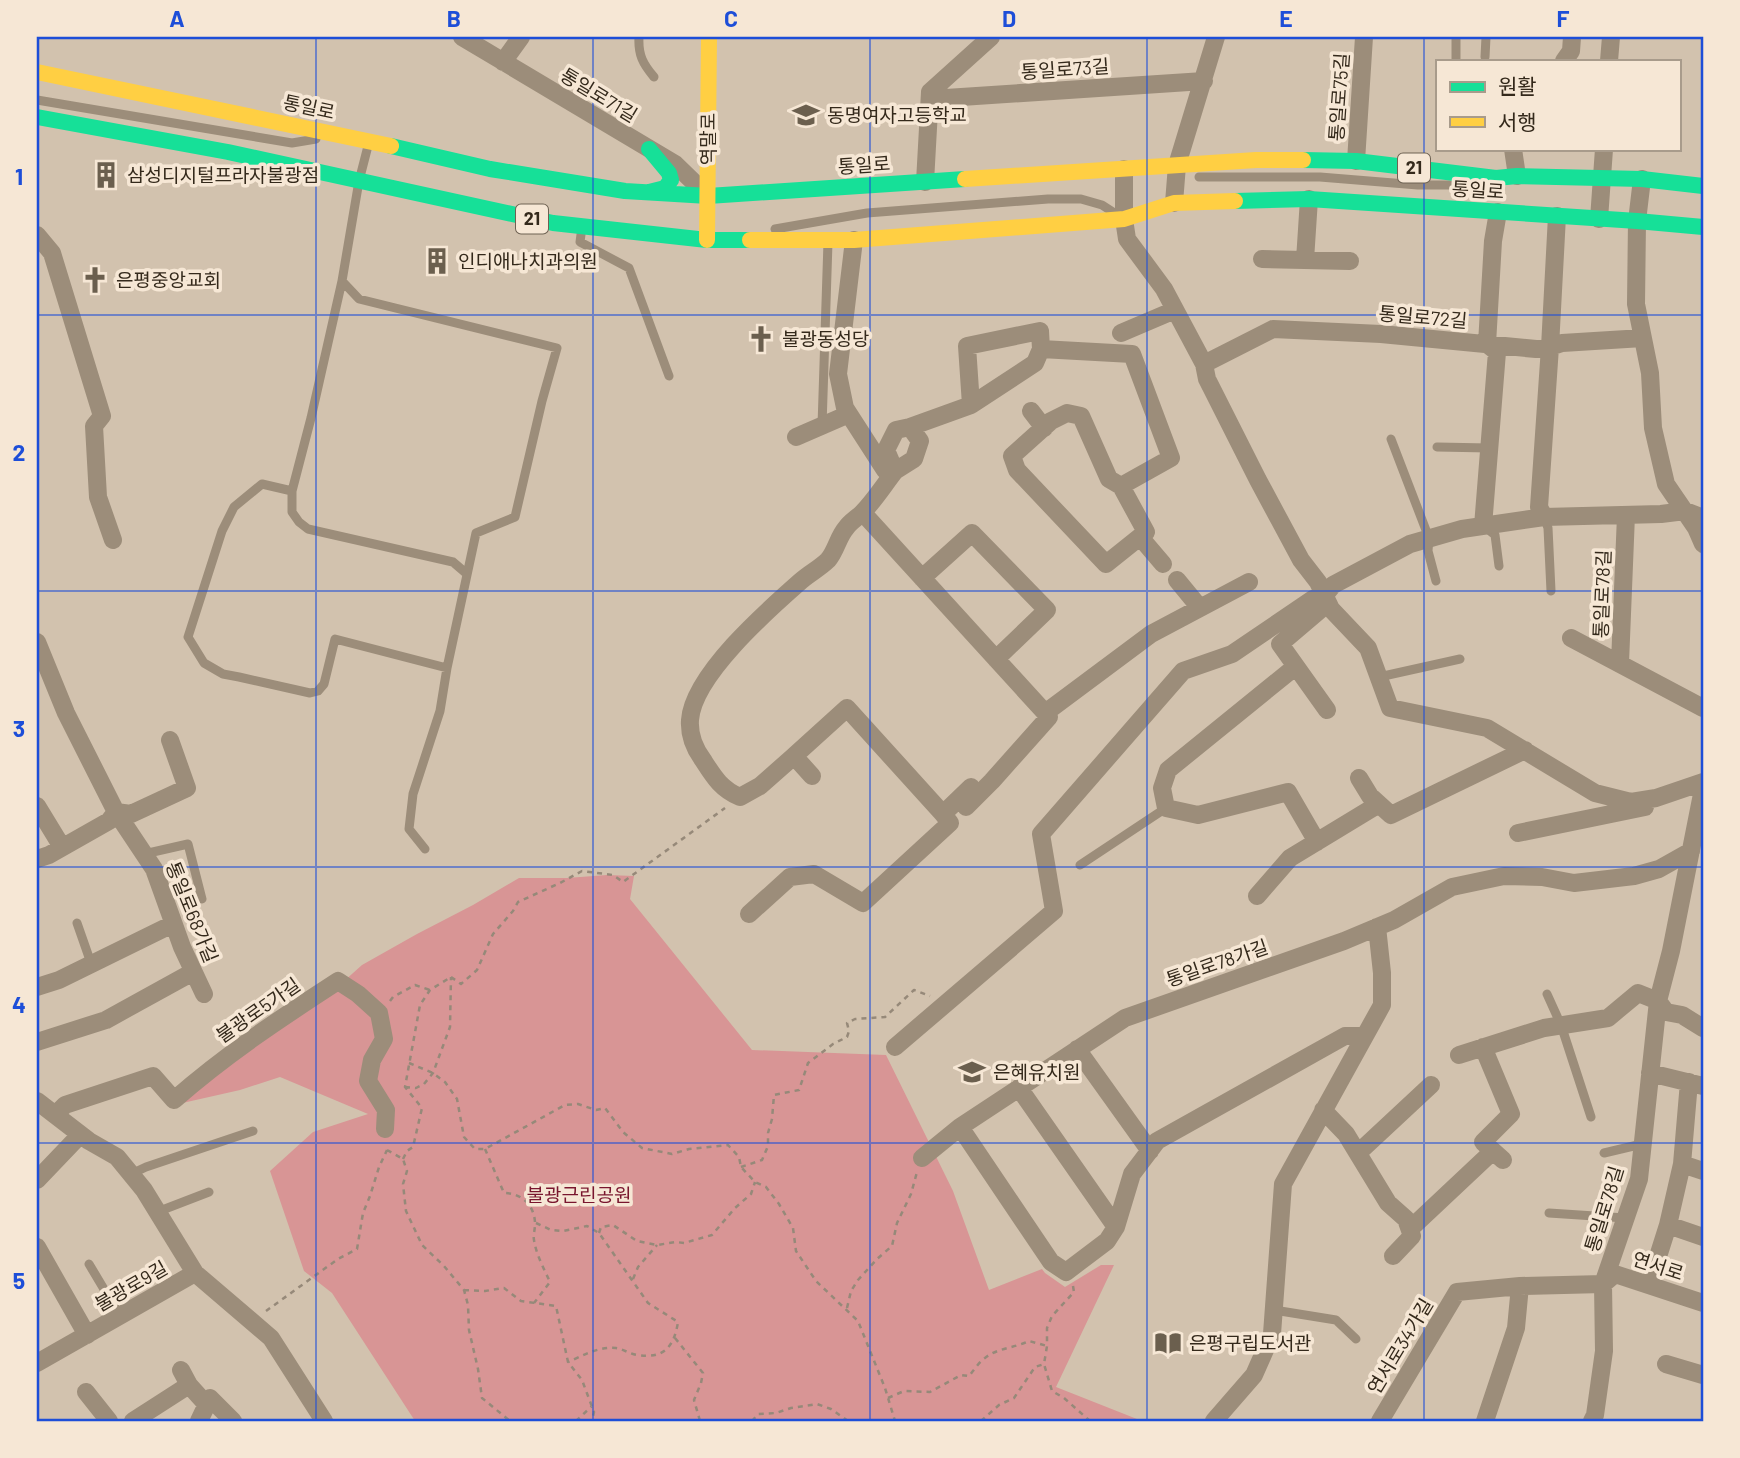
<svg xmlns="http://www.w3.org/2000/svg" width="1740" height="1458" viewBox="0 0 1740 1458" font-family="Barlow,'Noto Sans KR',sans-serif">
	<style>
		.forest { fill: #d89595 }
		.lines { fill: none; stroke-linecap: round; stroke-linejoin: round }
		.path { stroke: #968979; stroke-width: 2.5; stroke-dasharray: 5 5; stroke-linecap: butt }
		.lane { stroke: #9c8d7a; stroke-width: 9 }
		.street { stroke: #9c8d7a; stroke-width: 18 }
		.fast { stroke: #16e098; stroke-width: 16 }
		.slow { stroke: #ffcf43; stroke-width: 16 }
		.grid { fill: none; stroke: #1d4ed8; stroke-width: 2; stroke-opacity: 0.55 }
		.labels { text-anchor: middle; stroke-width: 7; stroke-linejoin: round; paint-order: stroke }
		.shield { fill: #f6e7d5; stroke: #6e6253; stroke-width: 2 }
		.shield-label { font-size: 18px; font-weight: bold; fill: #34291b }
		.street-label { font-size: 19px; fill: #34291b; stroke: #f6e7d5 }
		.poi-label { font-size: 19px; fill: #34291b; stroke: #f6e7d5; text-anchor: start }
		.park-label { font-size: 19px; fill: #79162e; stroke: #f6e7d5 }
		.neatline { fill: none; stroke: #1d4ed8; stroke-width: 2.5 }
		.grid-label { font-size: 23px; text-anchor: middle; font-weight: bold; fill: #1d4ed8 }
	</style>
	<rect width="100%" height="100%" fill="#d2c2ae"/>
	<path class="forest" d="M607 875 634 876 630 899 752 1050 886 1055 953 1191 989 1290 1042 1269 1045 1273 1065 1287 1101 1265H1114L1056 1387 1142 1421H415L332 1293 304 1271 270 1171 313 1132 368 1114 280 1077 240 1090 178 1104 241 1053 324 999 362 965 417 934 473 905 519 878H567Z"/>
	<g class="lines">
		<path class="path" d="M451 977 461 984 477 970 493 934 513 911 518 902 560 883 582 871 613 875 623 882 725 808
			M390 1001 393 997 415 985 430 990
			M409 1063 433 1073 445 1082 457 1099 464 1137 475 1149H485L565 1105 578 1104 596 1110 605 1108 623 1132 642 1148 672 1154 689 1149 728 1145 739 1157 741 1167 755 1182 766 1187 779 1204 793 1228 796 1251 816 1281 858 1321 885 1388 895 1421
			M405 1087 416 1088 424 1084 433 1073 450 1027 451 977
			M485 1149 504 1193C522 1193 535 1206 535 1224 535 1230 533 1235 534 1240 536 1254 544 1269 550 1282L534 1303
			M387 1150 403 1159 407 1171 403 1184 406 1211 422 1245 444 1266 464 1290 468 1305 469 1330 478 1369 482 1398 510 1421
			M403 1159 407 1151 413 1147 422 1108 405 1087 420 1005 430 990 451 977
			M741 1167 762 1160 768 1146V1133L772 1119 774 1095 799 1090 808 1063 833 1044 847 1037 849 1031 847 1023 855 1019 885 1017 914 990 930 996
			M536 1223 551 1230 563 1231 587 1226 599 1233 648 1303 678 1322C674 1347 664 1359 637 1355 630 1354 623 1349 616 1348 599 1346 582 1356 568 1362
			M599 1233 601 1227 613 1225 637 1241 657 1245 676 1242 684 1243 712 1235 735 1208 751 1194 755 1182
			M633 1279 638 1267 657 1245
			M1073 1286 1074 1292 1052 1316 1047 1328V1346L1044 1364 1052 1391 1064 1398 1090 1421
			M464 1290 485 1291 504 1288 521 1301 556 1306 568 1362 582 1380 594 1412 592 1421
			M847 1308 851 1291 858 1280 877 1259 892 1246 897 1223 911 1194 917 1172
			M266 1311 338 1259 357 1249 363 1213 370 1196 379 1167 387 1150
			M675 1338 703 1373 701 1383 694 1400 700 1421
			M888 1398 904 1391 930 1392 961 1375 969 1376C974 1370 979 1362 985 1358 997 1348 1015 1348 1029 1341L1047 1346
			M517 1421H518
			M548 1421H552
			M576 1421 592 1406
			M752 1421 758 1414 776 1413 791 1408 817 1404 831 1409 848 1421
			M981 1421 999 1405 1014 1398 1035 1367 1044 1364"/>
		<path class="lane" d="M639 37C638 55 643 64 654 77
			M1485 57 1486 37
			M1456 61V37
			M37 100 292 143 316 139
			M369 142 359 181 342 281 311 418 292 491V512L299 522 308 529 453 562 467 574
			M1199 177H1320L1418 185H1454
			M582 227 580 242 629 268 669 376
			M775 229 867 213 1048 199H1081L1102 205 1116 214
			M342 281 359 299 557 348 542 401 515 517 476 533 447 668 440 711 413 794 409 829 425 849
			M822 426 828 242
			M1391 439 1429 538 1428 551 1436 581
			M1437 447 1489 448
			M292 491 262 484 234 507 222 531 188 637 204 663 223 674 239 677 310 693 318 691 324 684 335 639 447 668
			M1544 517 1548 528 1551 591
			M1485 527 1495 535 1499 566
			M1379 677 1460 659
			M144 854 188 844 202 899
			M1080 865 1166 808
			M77 923 91 963
			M1547 994 1561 1025 1591 1117
			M1604 1153 1642 1144
			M131 1174 146 1167 253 1131
			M157 1212 209 1192
			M1549 1213 1625 1218
			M89 1264 120 1316
			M1274 1310 1336 1320 1356 1339"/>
		<path class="street" d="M462 37 675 164 708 196
			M1564 61 1571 51 1572 37
			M1609 61 1611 37
			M503 62 521 37
			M930 92 946 98 1204 81
			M1513 149 1517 176
			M1356 161 1364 37
			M1124 169V219L1127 239 1164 289 1204 364 1207 379 1258 480 1301 560 1318 582 1331 609 1368 648 1390 708 1487 728 1595 793 1631 802 1656 798 1703 782
			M1642 179 1637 221 1636 304 1650 373 1653 428 1666 484 1696 528 1703 544
			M925 182 930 92 991 37
			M1174 203 1177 165 1216 37
			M1599 219 1604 149
			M37 235 52 253 102 416 94 426 98 497 113 540
			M1262 259 1350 261
			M1305 260 1309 199
			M1121 333 1175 310
			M1487 344 1493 241 1498 212
			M1041 349 1132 354 1171 458 1121 486 1109 479 1081 416 1067 413 1051 421 1012 456 1017 470 1106 564 1146 532 1121 486
			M1204 364 1273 329 1381 334 1536 349 1550 347 1562 343 1643 338
			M1031 411 1044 428
			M910 427 971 405 967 346 1040 331 1041 349 1035 363 971 405
			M796 437 849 414
			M863 513 1049 717 992 781 966 807
			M1544 517 1539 507 1550 347 1557 216
			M1483 526 1497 352 1487 344
			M1140 537 1163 564
			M922 578 972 533 1047 610 996 659
			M1177 580 1200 608
			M1324 596 1320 610 1280 644 1327 710
			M1571 638 1703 708
			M37 642 66 713 116 812 154 869 182 947 204 994
			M1620 663 1626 515
			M1295 667 1168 770 1162 788 1166 808 1198 815 1288 792 1317 842
			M1045 713 1151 634 1249 582
			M794 756 847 708 943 814 971 787
			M812 776 794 756 760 786 740 797C721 789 714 777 703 760 694 748 689 735 690 720 693 675 769 609 802 580 810 573 820 568 828 560 836 551 838 537 846 528 850 522 857 518 862 513 874 501 884 485 895 471L886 450 896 430 910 427 920 441 914 459 895 471 885 470 845 408 838 374 854 240
			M1359 778 1370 796 1391 815 1525 750
			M37 806 62 847
			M1518 833 1645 807
			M37 859 49 855 109 821 116 812 131 814 187 788 170 740
			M1257 896 1290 858 1379 804
			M749 914 790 877 814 874 863 903 950 823 943 814
			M37 987 59 980 173 924
			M1658 1001 1666 1012 1682 1015 1703 1028
			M37 1042 106 1020 193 972
			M895 1047 1054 911 1041 834 1183 671 1232 654 1313 599 1324 596 1333 585 1410 544 1462 529 1544 517 1661 514 1685 511 1703 518
			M1483 1047 1511 1114 1483 1142 1503 1160
			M1077 1049 1150 1151
			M1459 1055 1544 1028 1608 1018 1638 993 1658 1001 1671 951 1703 789
			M1650 1073 1703 1086
			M1019 1088 1116 1227
			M37 1101 89 1141 117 1157 144 1190 195 1273 271 1338 324 1421
			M1323 1110 1346 1134 1388 1203 1406 1219 1412 1236 1393 1256
			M55 1115 65 1105 153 1076 174 1100C225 1055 281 1018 338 981L358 994 379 1013 384 1039 372 1060 368 1081 386 1110 385 1129
			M960 1127 1051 1262 1066 1272 1107 1241 1116 1227 1132 1174 1157 1141 1345 1036H1364
			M1358 1153 1431 1085
			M922 1158 960 1127 1125 1018 1344 941 1394 920 1452 887 1504 876 1542 877 1574 883 1634 876 1659 869 1691 851
			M1682 1164 1703 1171
			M37 1180 80 1135
			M1668 1225 1703 1237
			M1410 1229 1493 1151
			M37 1247 87 1335
			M1603 1284 1615 1274 1703 1303
			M1649 1285 1668 1225 1682 1164 1689 1082
			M37 1363 195 1273
			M1666 1364 1703 1375
			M181 1370 189 1385 207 1405
			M86 1392 109 1421
			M133 1421 189 1385
			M199 1421 210 1398 233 1421
			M1214 1421 1254 1375 1272 1334 1283 1184 1382 1005V973L1377 927
			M1380 1421 1457 1292 1520 1286 1603 1284
			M1485 1421 1516 1328 1520 1286
			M1592 1421 1595 1415 1604 1351 1603 1284 1639 1179 1658 1001"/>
		<path class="fast" d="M37 117 228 152 553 223 707 240H750
			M391 146 490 169 625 191 708 196 965 179
			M649 149 669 173 671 180 665 188 649 192
			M1303 160 1356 161 1496 178 1517 176 1642 179 1703 186
			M1235 201 1309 199 1637 221 1703 227"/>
		<path class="slow" d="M37 72 391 146
			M965 179 1256 160H1303
			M707 240 709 37
			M750 240H854L1124 219 1174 203 1235 201"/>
	</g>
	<path class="grid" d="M316 37V1421M593 37V1421M870 37V1421M1147 37V1421M1424 37V1421M37 315H1703M37 591H1703M37 867H1703M37 1143H1703"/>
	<defs>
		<symbol id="school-bare" viewBox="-9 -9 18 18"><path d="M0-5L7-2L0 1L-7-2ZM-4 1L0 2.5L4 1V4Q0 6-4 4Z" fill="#6b5f4e" stroke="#f6e7d5" stroke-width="2.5" paint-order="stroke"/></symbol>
		<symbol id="building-bare" viewBox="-9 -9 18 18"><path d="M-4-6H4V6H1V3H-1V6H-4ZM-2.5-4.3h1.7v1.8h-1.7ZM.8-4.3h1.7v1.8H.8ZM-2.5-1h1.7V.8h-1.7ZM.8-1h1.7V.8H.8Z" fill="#6b5f4e" stroke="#f6e7d5" stroke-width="2.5" paint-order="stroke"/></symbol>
		<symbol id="church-bare" viewBox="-9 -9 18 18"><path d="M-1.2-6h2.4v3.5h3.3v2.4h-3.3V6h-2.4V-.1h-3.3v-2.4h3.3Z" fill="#6b5f4e" stroke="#f6e7d5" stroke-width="2.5" paint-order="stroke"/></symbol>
		<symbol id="library-bare" viewBox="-9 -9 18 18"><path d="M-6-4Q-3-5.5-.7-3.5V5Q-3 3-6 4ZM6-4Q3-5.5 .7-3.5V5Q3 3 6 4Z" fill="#6b5f4e" stroke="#f6e7d5" stroke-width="2.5" paint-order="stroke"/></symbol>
	</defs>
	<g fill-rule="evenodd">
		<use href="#school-bare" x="787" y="96" width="38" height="38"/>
		<use href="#building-bare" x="87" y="156" width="38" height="38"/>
		<use href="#building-bare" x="418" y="242" width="38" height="38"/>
		<use href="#church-bare" x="76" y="261" width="38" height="38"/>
		<use href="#church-bare" x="742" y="320" width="38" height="38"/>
		<use href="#school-bare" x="953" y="1053" width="38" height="38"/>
		<use href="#library-bare" x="1149" y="1324" width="38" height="38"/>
	</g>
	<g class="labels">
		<g class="shield">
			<rect x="1398" y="153.5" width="32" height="29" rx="5"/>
			<rect x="516" y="204.5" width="32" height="29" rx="5"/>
		</g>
		<g class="shield-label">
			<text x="1414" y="174">21</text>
			<text x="532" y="225">21</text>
		</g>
		<g class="street-label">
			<text transform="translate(1065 69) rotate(-4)" y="7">통일로73길</text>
			<text transform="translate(599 95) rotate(31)" y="7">통일로71길</text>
			<text transform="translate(1339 97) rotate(-86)" y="7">통일로75길</text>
			<text transform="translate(309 107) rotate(12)" y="7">통일로</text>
			<text transform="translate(708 139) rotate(-90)" y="7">역말로</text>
			<text transform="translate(864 165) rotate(-4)" y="7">통일로</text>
			<text transform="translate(1478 190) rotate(4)" y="7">통일로</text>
			<text transform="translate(1423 317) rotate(5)" y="7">통일로72길</text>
			<text transform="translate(1602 594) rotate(-88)" y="7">통일로78길</text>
			<text transform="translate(192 912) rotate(68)" y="7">통일로68가길</text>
			<text transform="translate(1217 963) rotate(-19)" y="7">통일로78가길</text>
			<text transform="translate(258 1010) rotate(-35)" y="7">불광로5가길</text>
			<text transform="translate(1604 1209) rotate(-73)" y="7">통일로78길</text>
			<text transform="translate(1658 1266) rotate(18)" y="7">연서로</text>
			<text transform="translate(131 1286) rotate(-30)" y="7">불광로9길</text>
			<text transform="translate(1400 1346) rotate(-59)" y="7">연서로34가길</text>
		</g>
		<g class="poi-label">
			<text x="827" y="122">동명여자고등학교</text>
			<text x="127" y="182">삼성디지털프라자불광점</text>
			<text x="458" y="268">인디애나치과의원</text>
			<text x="116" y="287">은평중앙교회</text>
			<text x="782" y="346">불광동성당</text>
			<text x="993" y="1079">은혜유치원</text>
			<text x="1189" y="1350">은평구립도서관</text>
		</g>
		<g class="park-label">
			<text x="579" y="1202">불광근린공원</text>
		</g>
	</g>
	<rect width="1740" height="1458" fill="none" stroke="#f6e7d5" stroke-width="77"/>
	<rect x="1436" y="60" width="245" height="91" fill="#f6e7d5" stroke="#a89b8b" stroke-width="2"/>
	<rect x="1450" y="82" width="35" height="10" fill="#16e098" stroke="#a89b8b" stroke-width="2"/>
	<text x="1498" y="94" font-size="21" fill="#34291b">원활</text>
	<rect x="1450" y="117" width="35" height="10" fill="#ffcf43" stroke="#a89b8b" stroke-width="2"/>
	<text x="1498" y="130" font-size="21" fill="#34291b">서행</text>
	<rect x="38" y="38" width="1664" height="1382" class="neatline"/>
	<g class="grid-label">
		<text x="177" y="27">A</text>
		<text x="454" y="27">B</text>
		<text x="731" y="27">C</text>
		<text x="1009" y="27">D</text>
		<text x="1286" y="27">E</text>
		<text x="1563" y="27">F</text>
		<text x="19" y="185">1</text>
		<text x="19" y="461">2</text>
		<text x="19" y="737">3</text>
		<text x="19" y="1013">4</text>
		<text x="19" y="1289">5</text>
	</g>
</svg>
